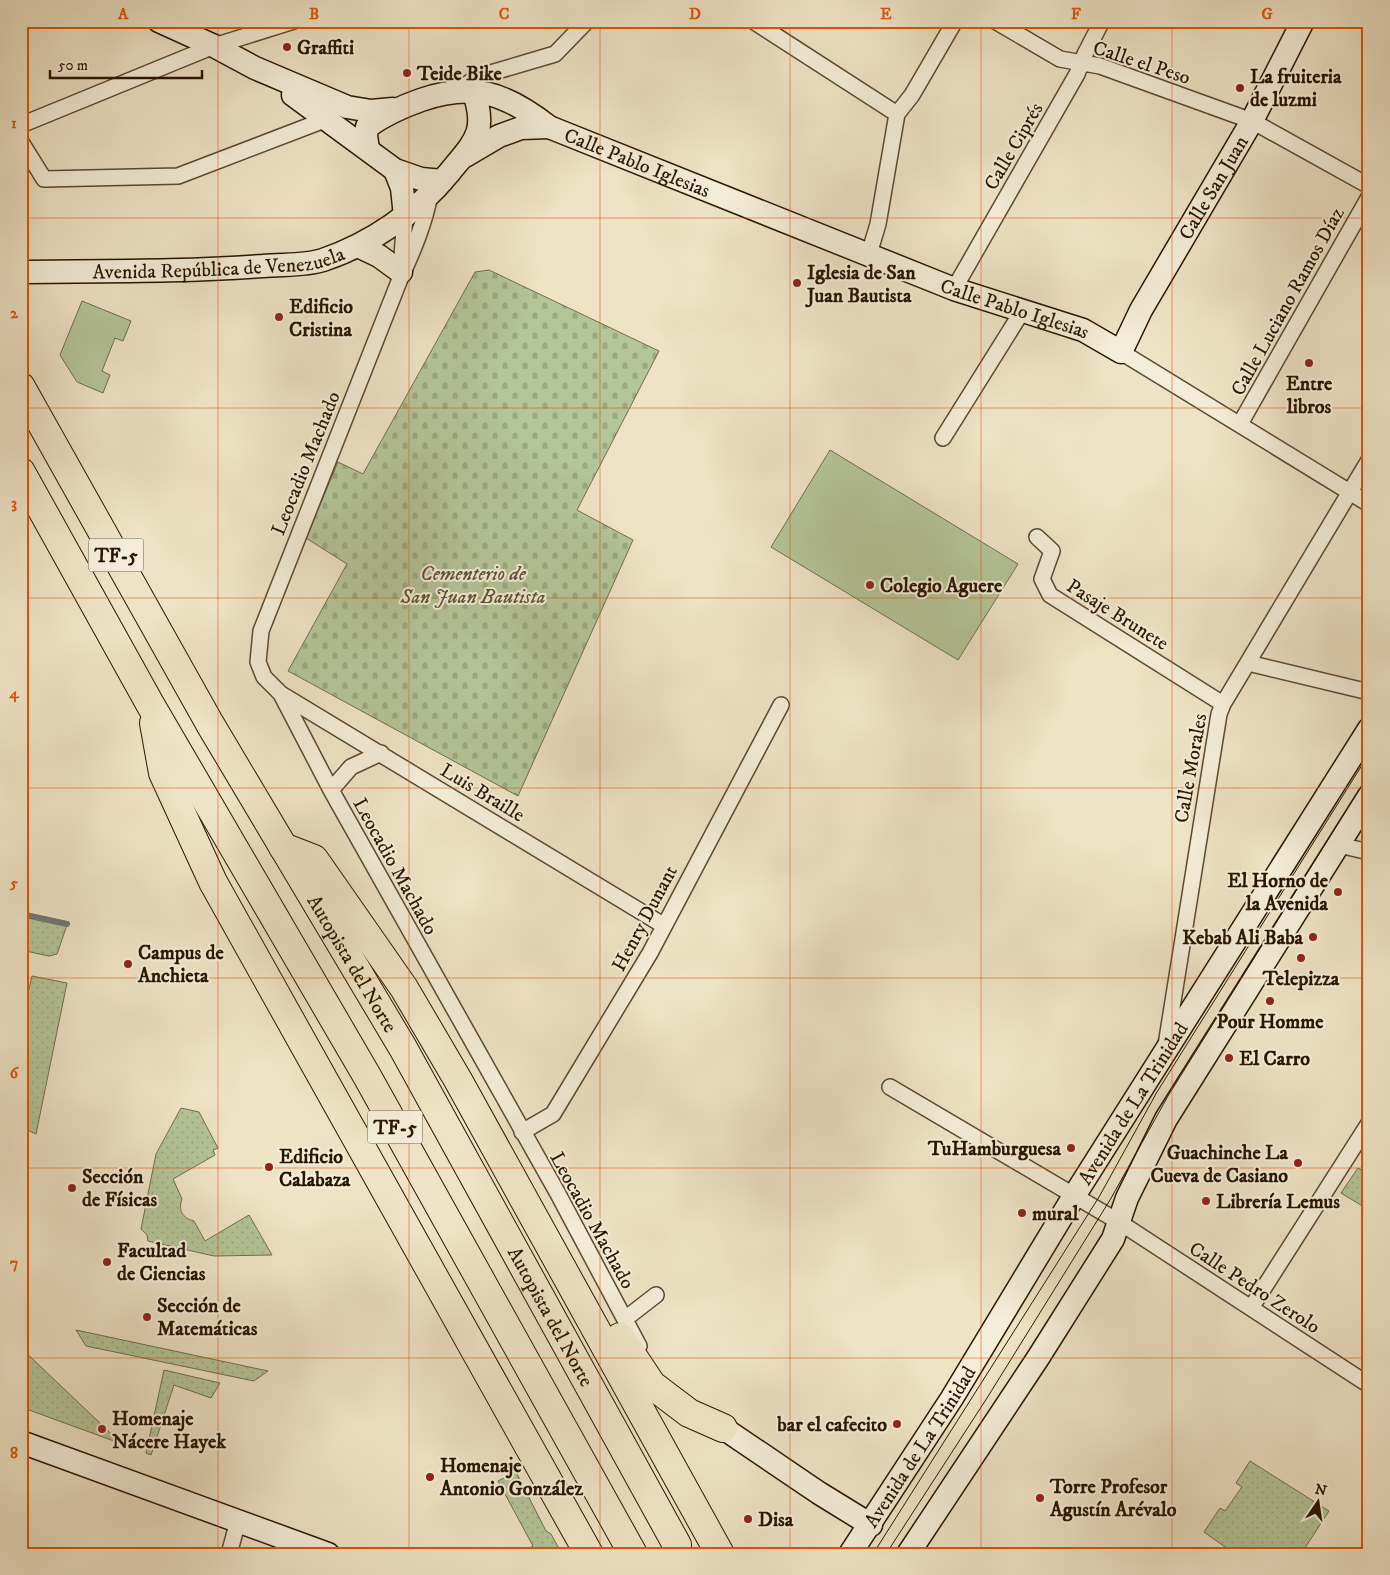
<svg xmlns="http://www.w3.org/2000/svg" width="1390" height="1575" viewBox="0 0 1390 1575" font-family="'IM FELL DW Pica',serif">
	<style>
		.grass { fill: url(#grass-dots); stroke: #6e6d4c }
		.cemetery { fill: url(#cemetery-stones); stroke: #6e6d4c }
		.park { fill: #b4c598; stroke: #6e6d4c }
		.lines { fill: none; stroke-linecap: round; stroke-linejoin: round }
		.stream { stroke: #6f7972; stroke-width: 6 }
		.street-casing { stroke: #5a4831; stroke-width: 18 }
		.secondary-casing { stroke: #291500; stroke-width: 25 }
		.highway-casing { stroke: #291500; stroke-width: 30 }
		.street { stroke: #f4edd9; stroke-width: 15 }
		.secondary { stroke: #f4edd9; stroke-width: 22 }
		.highway { stroke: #eee3c5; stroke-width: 28 }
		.tram { stroke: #291500; stroke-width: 1 }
		.grid { fill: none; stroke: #de560b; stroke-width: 1; stroke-opacity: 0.55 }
		.poi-dot { fill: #8f2418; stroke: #f4edd9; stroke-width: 2 }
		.labels { text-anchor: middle; stroke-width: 4; stroke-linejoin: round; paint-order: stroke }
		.shield { fill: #f4edd9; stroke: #665641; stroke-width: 1 }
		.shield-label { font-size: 19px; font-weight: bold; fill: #291500 }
		.poi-label { font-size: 20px; font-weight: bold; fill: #291500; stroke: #f4edd9; text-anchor: start }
		.street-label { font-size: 20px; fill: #291500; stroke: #f4edd9 }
		.park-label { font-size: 20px; font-style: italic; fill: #5a5335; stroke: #f4edd9 }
		.neatline { fill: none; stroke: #de560b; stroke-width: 2 }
		.grid-label { font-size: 16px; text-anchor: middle; font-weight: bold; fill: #de560b }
	</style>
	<defs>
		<pattern id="grass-dots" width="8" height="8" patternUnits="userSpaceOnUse" patternTransform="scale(1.25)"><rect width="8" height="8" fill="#b4c598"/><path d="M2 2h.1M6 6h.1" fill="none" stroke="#9ba881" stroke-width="1.8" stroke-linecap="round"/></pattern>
		<pattern id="cemetery-stones" width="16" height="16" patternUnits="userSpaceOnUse" patternTransform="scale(1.25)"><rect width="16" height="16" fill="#b4c598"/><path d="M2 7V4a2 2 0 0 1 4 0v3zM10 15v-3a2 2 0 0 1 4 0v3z" fill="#9ba881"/></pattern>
	</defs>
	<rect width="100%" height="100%" fill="#eee3c5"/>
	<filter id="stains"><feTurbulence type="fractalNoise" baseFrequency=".004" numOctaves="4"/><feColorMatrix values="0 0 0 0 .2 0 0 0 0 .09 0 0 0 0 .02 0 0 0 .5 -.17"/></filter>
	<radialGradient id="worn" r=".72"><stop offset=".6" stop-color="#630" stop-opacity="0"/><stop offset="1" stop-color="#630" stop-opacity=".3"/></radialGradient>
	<path class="grass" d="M21 912 68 922 57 954 49 956 21 950Z
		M32 976 67 983 36 1134 21 1127V1001L26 1002Z
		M181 1108 199 1112 218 1148 213 1150 215 1155 173 1179 182 1199C178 1210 182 1218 194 1221L205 1241 249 1215 272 1255 214 1256 148 1241 147 1235 141 1229 156 1154Z
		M1358 1168 1369 1175V1210L1341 1193Z
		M76 1330 268 1371 254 1381 86 1346Z
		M21 1348 122 1444 21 1407Z
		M164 1370 220 1383 211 1398 174 1385 151 1455 146 1453Z
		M1250 1461 1329 1511 1301 1554H1235L1204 1532 1220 1508 1225 1511 1242 1487 1236 1483Z
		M516 1472 546 1531 551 1534 562 1554H518L533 1546 498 1481Z"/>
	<path class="cemetery" d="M489 270 659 351 577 510 633 540 518 796 288 671 347 564 306 538 338 462 363 474 475 272Z"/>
	<path class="park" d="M82 301 131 321 123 341 115 338 102 371 110 375 103 393 77 382 60 355Z
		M830 450 1018 564 958 660 771 547Z"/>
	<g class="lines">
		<path class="stream" d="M21 914 67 924"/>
		<defs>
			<path id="street" d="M753 21 897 114
				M995 21 1060 59 1100 66 1252 121 1369 186
				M459 90 477 77 555 54 587 21
				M21 125 214 46 294 21
				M21 142 44 179 178 176 327 119
				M430 195C424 225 413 251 400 279L261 631 258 662 264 677 281 694 331 790 557 1192 639 1346
				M869 254 878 224 897 114 912 95 955 21
				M401 270 405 216
				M954 289 1077 74 1085 54 1102 21
				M1121 352 1369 504
				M1240 424 1369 197
				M943 438 1023 310
				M1037 537 1052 551 1042 579 1050 595 1223 704
				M1248 663 1369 692
				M281 694 663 925
				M331 790 351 767 381 753
				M1339 845 1369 852
				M1166 1045 1219 714 1223 704 1369 460
				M890 1087 1119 1222 1369 1385
				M522 1132 553 1114 650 953 781 705
				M1251 1308 1369 1123
				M625 1319 656 1295
				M229 1554 238 1521"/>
			<g id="secondary">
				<path d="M159 21 214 46 255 68 347 107 371 111 393 109"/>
				<path d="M293 95 395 170 421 179 442 181"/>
				<path id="s1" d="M368 149 366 136 367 127C385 114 401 107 421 100 473 82 506 93 549 127L954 289 1083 330 1121 352 1141 310 1252 121 1303 21"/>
				<path d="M465 156 499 136 521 128 549 127"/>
				<path d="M395 170 402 188 405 216"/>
				<path d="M358 246 379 256 401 272"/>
				<path id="s2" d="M21 272C102 271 183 272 263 266 282 264 305 266 323 260 371 244 417 212 449 173 475 141 488 132 473 90"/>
				<path d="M723 1428 819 1493 871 1525"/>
				<path d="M21 1442 328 1554"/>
				<path id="s3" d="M850 1554 952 1398 1074 1196 1369 729"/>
				<path d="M908 1554 1038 1358 1113 1239 1127 1198 1166 1119 1369 796"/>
			</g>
			<g id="highway">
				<path id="s4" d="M21 387 210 724 403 1048 677 1545"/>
				<path d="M21 472 150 704 367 1076 633 1554"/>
				<path d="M154 723 163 773 213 882 589 1554"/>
				<path d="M283 847 314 859 404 988 458 1080 720 1554"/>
				<path d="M620 1337 652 1385 689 1413 723 1428"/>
			</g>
		</defs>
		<use href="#street" class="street-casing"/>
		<use href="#secondary" class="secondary-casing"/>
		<use href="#highway" class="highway-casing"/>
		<use href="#street" class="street"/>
		<use href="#secondary" class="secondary"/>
		<use href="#highway" class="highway"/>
		<path class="tram" d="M873 1554 1099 1197 1157 1092 1369 754
			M886 1554 987 1398 1110 1200 1168 1096 1369 774"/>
	</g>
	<path class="grid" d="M218 21V1554M409 21V1554M600 21V1554M790 21V1554M981 21V1554M1172 21V1554M21 218H1369M21 408H1369M21 598H1369M21 788H1369M21 978H1369M21 1168H1369M21 1358H1369"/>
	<g class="poi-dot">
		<circle cx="287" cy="47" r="5"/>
		<circle cx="407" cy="73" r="5"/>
		<circle cx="1240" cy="88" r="5"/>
		<circle cx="797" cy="283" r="5"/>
		<circle cx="279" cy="317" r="5"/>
		<circle cx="1309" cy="363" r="5"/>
		<circle cx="870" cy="585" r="5"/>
		<circle cx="1338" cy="892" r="5"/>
		<circle cx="1313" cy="937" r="5"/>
		<circle cx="1301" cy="958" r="5"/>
		<circle cx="128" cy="964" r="5"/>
		<circle cx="1270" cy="1001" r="5"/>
		<circle cx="1229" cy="1058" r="5"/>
		<circle cx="1071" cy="1148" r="5"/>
		<circle cx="1298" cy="1163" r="5"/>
		<circle cx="269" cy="1167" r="5"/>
		<circle cx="72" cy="1188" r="5"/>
		<circle cx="1206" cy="1201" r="5"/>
		<circle cx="1022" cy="1213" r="5"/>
		<circle cx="107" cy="1262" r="5"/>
		<circle cx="147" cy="1317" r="5"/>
		<circle cx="897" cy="1424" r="5"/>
		<circle cx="102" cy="1429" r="5"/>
		<circle cx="430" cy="1477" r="5"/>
		<circle cx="1040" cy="1498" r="5"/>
		<circle cx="748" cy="1519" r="5"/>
	</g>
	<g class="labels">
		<g class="shield">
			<rect x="88.5" y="538.5" width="55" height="33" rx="4"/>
			<rect x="367.5" y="1110.5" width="55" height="33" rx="4"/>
		</g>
		<g class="shield-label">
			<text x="116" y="562">TF-5</text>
			<text x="395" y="1134">TF-5</text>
		</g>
		<g class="poi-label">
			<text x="297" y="54">Graffiti</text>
			<text x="417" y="80">Teide Bike</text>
			<text x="1250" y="83">La fruiteria<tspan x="1250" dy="23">de luzmi</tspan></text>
			<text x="807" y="279">Iglesia de San<tspan x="807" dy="23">Juan Bautista</tspan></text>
			<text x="289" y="313">Edificio<tspan x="289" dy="23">Cristina</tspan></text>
			<text x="1309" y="390" text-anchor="middle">Entre<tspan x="1309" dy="23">libros</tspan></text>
			<text x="880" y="592">Colegio Aguere</text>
			<text x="1328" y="887" text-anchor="end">El Horno de<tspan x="1328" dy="23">la Avenida</tspan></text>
			<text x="1303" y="944" text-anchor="end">Kebab Ali Baba</text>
			<text x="138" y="959">Campus de<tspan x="138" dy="23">Anchieta</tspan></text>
			<text x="1301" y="985" text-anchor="middle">Telepizza</text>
			<text x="1270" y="1028" text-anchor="middle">Pour Homme</text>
			<text x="1239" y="1065">El Carro</text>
			<text x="1061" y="1155" text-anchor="end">TuHamburguesa</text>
			<text x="1288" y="1159" text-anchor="end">Guachinche La<tspan x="1288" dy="23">Cueva de Casiano</tspan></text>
			<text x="279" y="1163">Edificio<tspan x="279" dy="23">Calabaza</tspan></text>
			<text x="82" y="1183">Sección<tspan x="82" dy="23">de Físicas</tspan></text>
			<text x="1216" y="1208">Librería Lemus</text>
			<text x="1032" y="1220">mural</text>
			<text x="117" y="1257">Facultad<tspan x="117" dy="23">de Ciencias</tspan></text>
			<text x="157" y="1312">Sección de<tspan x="157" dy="23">Matemáticas</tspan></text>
			<text x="112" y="1425">Homenaje<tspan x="112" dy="23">Nácere Hayek</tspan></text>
			<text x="887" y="1431" text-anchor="end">bar el cafecito</text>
			<text x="440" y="1472">Homenaje<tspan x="440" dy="23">Antonio González</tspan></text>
			<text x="1050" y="1493">Torre Profesor<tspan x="1050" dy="23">Agustín Arévalo</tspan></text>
			<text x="758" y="1526">Disa</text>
		</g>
		<g class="street-label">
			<text transform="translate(1142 62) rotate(18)" y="7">Calle el Peso</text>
			<text transform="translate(1013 146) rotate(-60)" y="7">Calle Ciprés</text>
			<text dy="7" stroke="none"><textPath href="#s1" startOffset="316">Calle Pablo Iglesias</textPath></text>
			<text dy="7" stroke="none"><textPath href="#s1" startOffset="1025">Calle San Juan</textPath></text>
			<text dy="7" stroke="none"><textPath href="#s2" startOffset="198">Avenida República de Venezuela</textPath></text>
			<text transform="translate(1287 301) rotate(-61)" y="7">Calle Luciano Ramos Díaz</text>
			<text dy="7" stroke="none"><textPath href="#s1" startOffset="721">Calle Pablo Iglesias</textPath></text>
			<text transform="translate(305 463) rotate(-68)" y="7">Leocadio Machado</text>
			<text transform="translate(1118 614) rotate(32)" y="7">Pasaje Brunete</text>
			<text transform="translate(1190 768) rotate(-80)" y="7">Calle Morales</text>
			<text transform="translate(483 792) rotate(31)" y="7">Luis Braille</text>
			<text transform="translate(396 866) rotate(61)" y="7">Leocadio Machado</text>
			<text transform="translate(644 918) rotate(-62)" y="7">Henry Dunant</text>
			<text dy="7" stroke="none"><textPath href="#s4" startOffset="665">Autopista del Norte</textPath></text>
			<text dy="7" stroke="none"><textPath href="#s3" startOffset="532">Avenida de La Trinidad</textPath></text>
			<text transform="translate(593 1220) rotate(61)" y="7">Leocadio Machado</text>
			<text transform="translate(1255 1287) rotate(33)" y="7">Calle Pedro Zerolo</text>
			<text dy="7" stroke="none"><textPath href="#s4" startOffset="1070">Autopista del Norte</textPath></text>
			<text dy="7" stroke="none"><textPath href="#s3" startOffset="128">Avenida de La Trinidad</textPath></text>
		</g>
		<g class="park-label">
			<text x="473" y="580">Cementerio de<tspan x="473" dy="23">San Juan Bautista</tspan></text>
		</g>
	</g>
	<rect width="1390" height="1575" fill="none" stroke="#eee3c5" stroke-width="55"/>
	<g transform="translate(1318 1502) rotate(13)" stroke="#f4edd9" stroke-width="4" paint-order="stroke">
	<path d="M0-4L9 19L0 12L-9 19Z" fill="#291500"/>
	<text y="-8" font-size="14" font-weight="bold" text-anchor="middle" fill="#291500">N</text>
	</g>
	<path d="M50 70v8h152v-8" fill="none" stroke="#291500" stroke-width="2.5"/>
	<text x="58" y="70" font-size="15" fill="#291500" stroke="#f4edd9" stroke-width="4" paint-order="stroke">50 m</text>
	<rect x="28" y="28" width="1334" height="1520" class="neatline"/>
	<g class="grid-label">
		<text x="123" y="19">A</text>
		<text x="314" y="19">B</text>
		<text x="504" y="19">C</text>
		<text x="695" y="19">D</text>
		<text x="886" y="19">E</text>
		<text x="1076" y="19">F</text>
		<text x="1267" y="19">G</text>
		<text x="14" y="128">1</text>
		<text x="14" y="318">2</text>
		<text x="14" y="508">3</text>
		<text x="14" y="698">4</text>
		<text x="14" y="888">5</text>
		<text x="14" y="1078">6</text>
		<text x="14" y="1268">7</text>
		<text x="14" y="1458">8</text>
	</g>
	<rect width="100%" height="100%" filter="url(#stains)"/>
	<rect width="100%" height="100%" fill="url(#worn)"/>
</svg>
